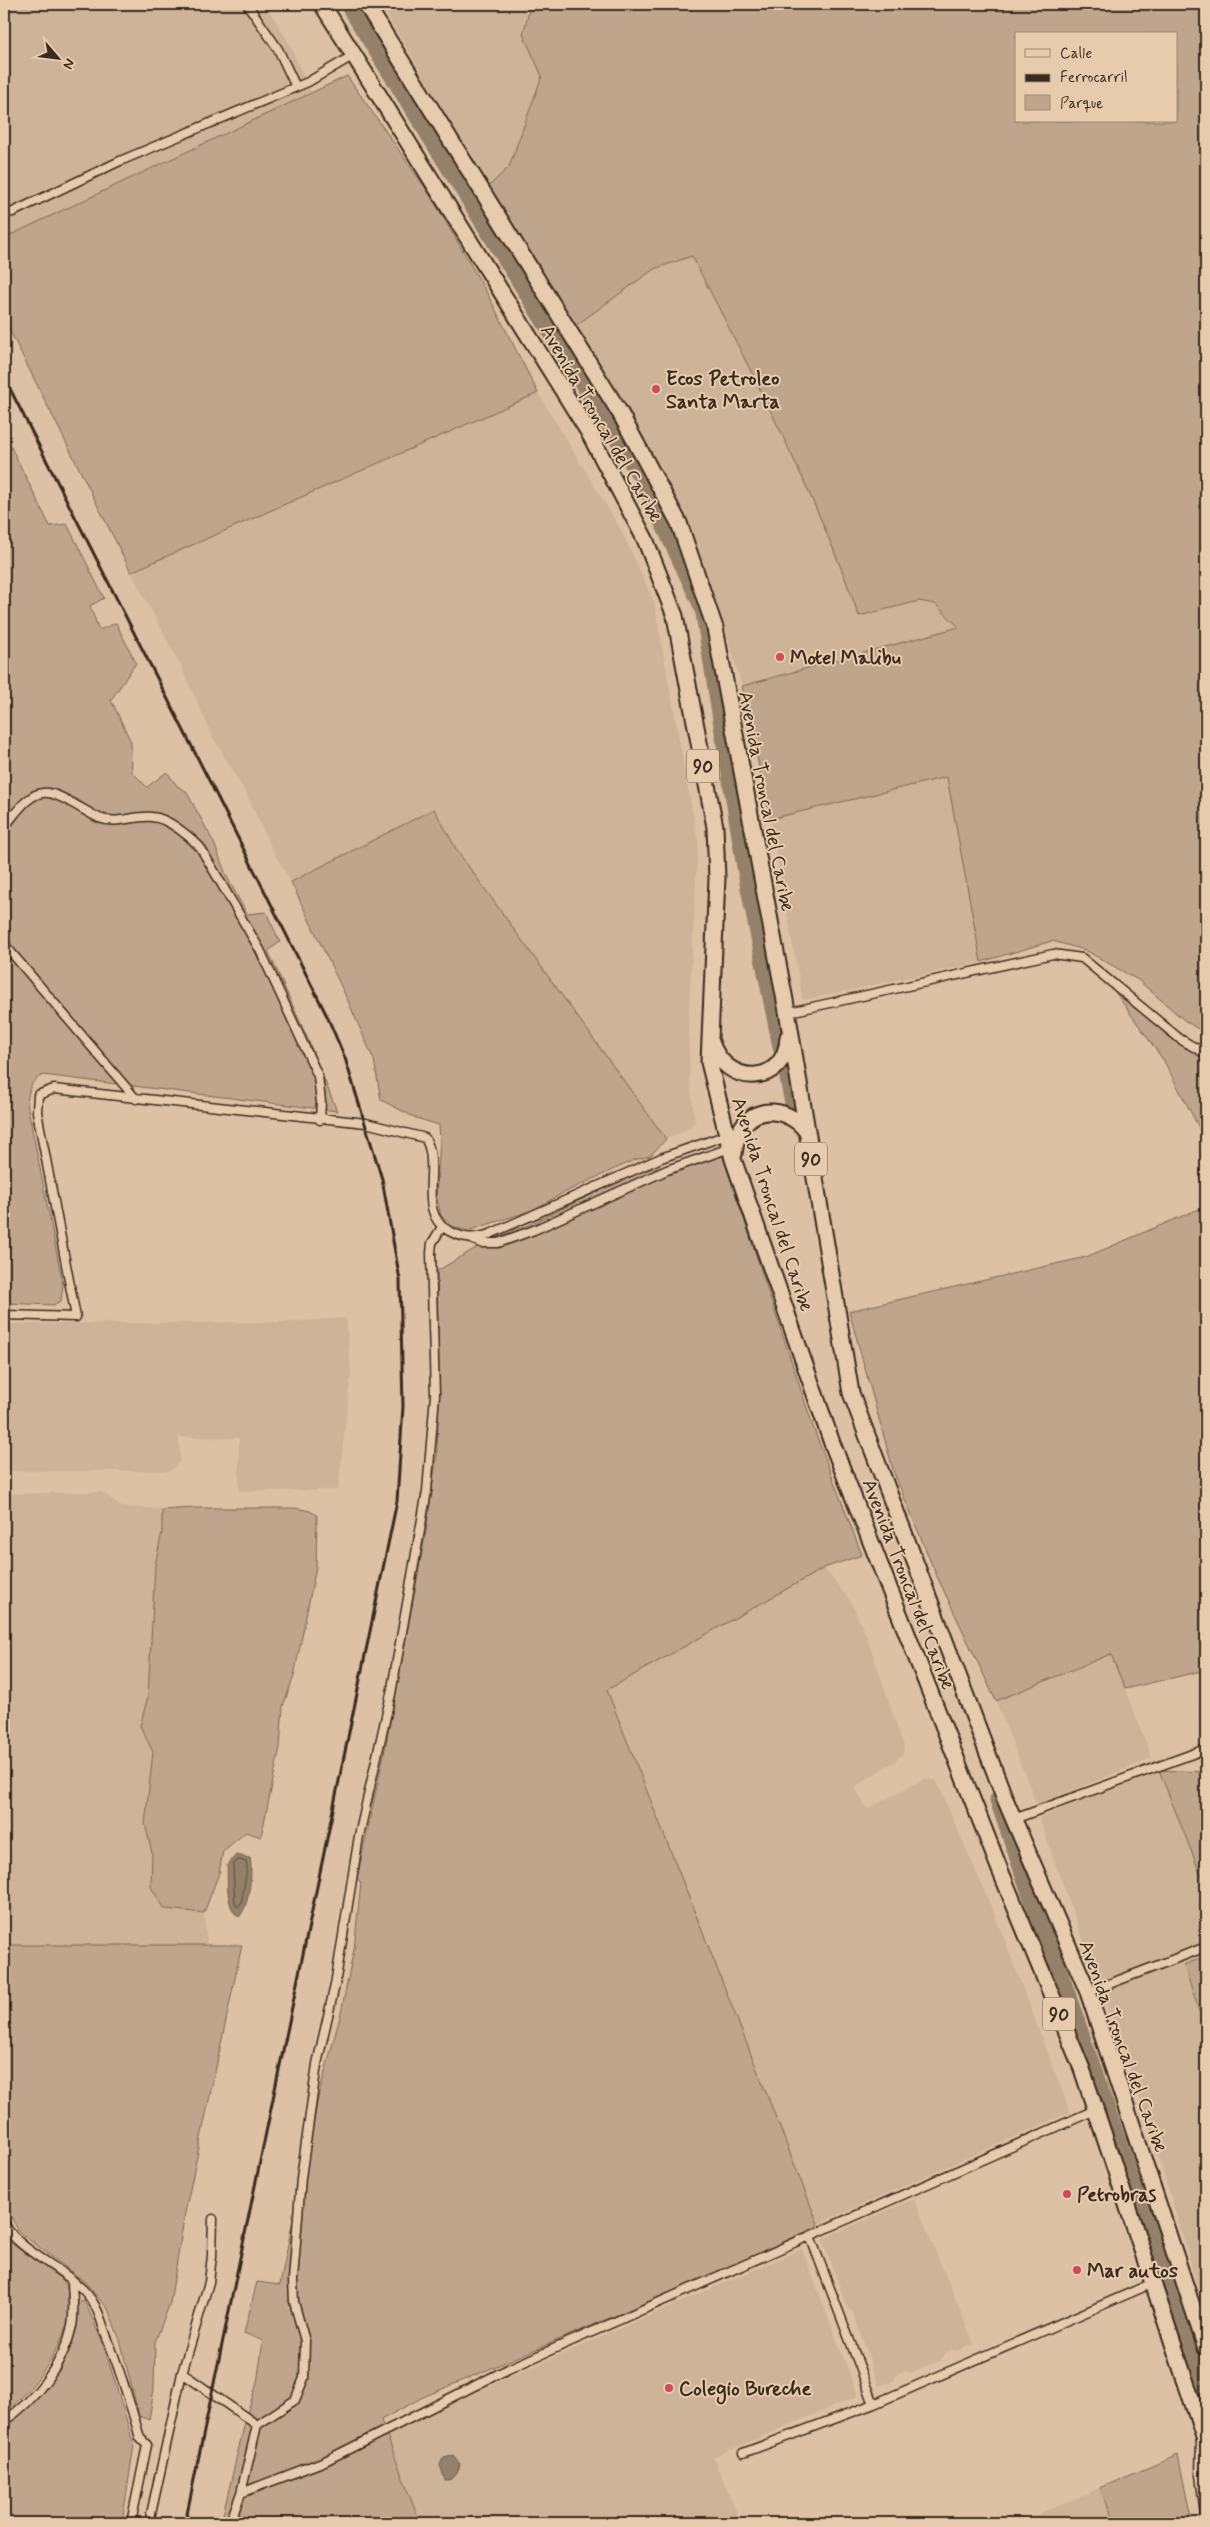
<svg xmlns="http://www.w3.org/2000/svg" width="1210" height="2527" viewBox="0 0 1210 2527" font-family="Mynerve,sans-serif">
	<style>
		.built { fill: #cdb397 }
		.green { fill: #bea58b; stroke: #7c6854; fill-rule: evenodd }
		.water { fill: #958069; stroke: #715e4b }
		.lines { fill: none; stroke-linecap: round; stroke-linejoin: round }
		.shore { stroke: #5f4c3c; stroke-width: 1 }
		.river { stroke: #958069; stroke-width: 19 }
		.street-casing { stroke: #3b2a1e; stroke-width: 11 }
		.highway-casing { stroke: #3b2a1e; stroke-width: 19 }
		.street { stroke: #e6cbad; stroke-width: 8 }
		.highway { stroke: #e6cbad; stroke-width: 15 }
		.rail { stroke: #3b2a1e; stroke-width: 3 }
		.poi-dot { fill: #d1495b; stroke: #e6cbad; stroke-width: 2 }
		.labels { text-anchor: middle; stroke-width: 4; stroke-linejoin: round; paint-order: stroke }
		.shield { fill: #e6cbad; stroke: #6e5a49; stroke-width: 1 }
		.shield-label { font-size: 19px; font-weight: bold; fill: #3b2a1e }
		.poi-label { font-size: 20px; font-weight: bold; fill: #3b2a1e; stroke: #e6cbad; text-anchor: start }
		.street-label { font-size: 20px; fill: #3b2a1e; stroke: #e6cbad }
	</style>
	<rect width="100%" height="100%" fill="#dcc1a4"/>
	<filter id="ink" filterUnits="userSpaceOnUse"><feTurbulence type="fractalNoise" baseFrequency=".02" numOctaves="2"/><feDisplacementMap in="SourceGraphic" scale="10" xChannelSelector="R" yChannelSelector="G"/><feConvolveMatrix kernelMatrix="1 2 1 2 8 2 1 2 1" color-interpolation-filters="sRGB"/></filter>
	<g filter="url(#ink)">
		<path class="built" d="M4 4H265L289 43 311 92 4 238Z
			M380 4H531L523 34 542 75 509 167 489 186Z
			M692 256 785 437 837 554 859 616 919 601 935 604 959 628 742 686 718 605 681 511 629 413 575 326 654 269Z
			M538 393 620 528 654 602 698 843 688 1024 690 1083 695 1122 680 1133 666 1139 458 852 434 809 291 882 271 847 247 795 213 737 181 666 131 572Z
			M947 777 981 962 803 1000 770 819Z
			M346 1318 351 1372 338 1490 239 1491V1438L179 1437 180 1461 170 1471H4V1324L289 1322Z
			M102 1492 121 1507 167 1509 162 1510V1532L155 1565 148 1696 140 1726 153 1752 145 1824 152 1853 151 1887 165 1909 204 1913 207 1945H4V1494Z
			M824 1568 851 1602 868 1640 904 1747 903 1754 895 1761 854 1787 867 1809 925 1779 936 1780 997 1920 1070 2112 818 2224 607 1690Z
			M1111 1654 1152 1758 1037 1805 996 1701Z
			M1159 1770 1206 1888V1956L1184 1965 1206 2033V2314L1146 2114 1039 1818Z
			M914 2199 974 2344 957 2351 952 2349 944 2354 941 2360 911 2373 905 2370 897 2374 894 2381 879 2386 852 2310 848 2309 822 2239Z
			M802 2249 858 2396 713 2457 741 2523H420L386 2434 500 2381Z
			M1100 2488 1115 2523H1017Z"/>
		<path class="green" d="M531 4H1206V1034L1184 1020 1138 980 1085 950 1052 941 981 962 947 777 770 819 742 686 959 627 935 604 919 601 859 616C814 490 753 375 692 256L654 269 575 326 489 186 509 167 542 76 523 34ZM1016 34H1176V121H1016Z
			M347 76 431 196 487 293 538 393 131 572 4 319V238Z
			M4 433 50 526 67 524 104 598 90 606 99 630 116 623 136 663 111 700 131 742 132 772 147 787 167 772 177 786 186 791 214 843 227 877 247 914 266 912 280 942 268 951 306 1035 337 1111 43 1075C30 1081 29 1089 27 1103L63 1285 61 1301 53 1305 4 1303Z
			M434 809 458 852 666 1139 650 1156 634 1160 563 1193 533 1210 467 1231 453 1226 441 1216 436 1194 440 1142 439 1125 416 1118 381 1100 374 1060 348 1001 291 882Z
			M1113 989 1206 1058V1141L1164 1061Z
			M723 1156 814 1429 862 1555 824 1568 607 1690 818 2224 810 2233 421 2398 381 2420 420 2523H221L247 2413 257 2383 263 2341 244 2333 257 2282 280 2285 296 2204 305 2170 318 2098 341 2013 354 1949 361 1883 357 1878 384 1754 426 1532 437 1453 439 1383 437 1271 486 1242 528 1225 641 1171Z
			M1206 1206V1670L1125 1689 1111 1654 996 1701 935 1572 894 1473 849 1311 1086 1257Z
			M193 1508H295L310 1511 317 1515 316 1567 294 1676 283 1706 280 1747 261 1837 246 1832 223 1851 219 1873 204 1913 165 1909 151 1887 152 1853 145 1824 153 1752 140 1726 148 1696 155 1565 162 1532V1510Z
			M1159 1770 1206 1772V1888Z
			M4 1945H242L185 2213 170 2303 155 2342 154 2389 149 2420 139 2416 120 2340 108 2309 85 2282 19 2232 4 2203Z
			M1206 1956V2033L1184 1965Z
			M4 2234 8 2241 64 2281C87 2320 35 2391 4 2413Z
			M84 2300 103 2343 134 2445 122 2523H4V2426C30 2405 65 2366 75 2333 78 2324 77 2312 77 2302Z
			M1178 2455 1192 2523H1115L1100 2488Z"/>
		<path class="water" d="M236 1855 250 1858C253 1871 249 1908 239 1917 225 1908 228 1879 227 1865Z
			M453 2456 460 2464C459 2472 454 2481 445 2480L440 2465 443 2458Z"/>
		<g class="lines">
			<path class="shore" d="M240 1860 246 1862 247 1869 241 1904 238 1907 235 1903 233 1866 235 1862Z"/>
			<path class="river" d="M349 4 644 480 704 608 747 873 782 1047
				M786 1063 796 1113
				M999 1800 1206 2399"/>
			<defs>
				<path id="street" d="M247 4 278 49 296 87
					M4 213 13 212 120 161 308 82 354 55
					M4 827C14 816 27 794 43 793 58 791 85 812 99 818 117 825 134 815 152 817 168 818 189 836 200 847L260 950 318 1076 321 1102 320 1120
					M4 944 136 1099
					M787 1011H794L1053 954 1082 958 1180 1039 1206 1054
					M471 1239 481 1243H498L534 1230 667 1170 730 1148
					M4 1315 76 1317 37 1112 38 1095 54 1089 366 1123 425 1138C442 1166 415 1212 449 1231 465 1239 473 1239 490 1234L661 1158 727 1135
					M1206 1708V1721
					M1014 1819 1206 1749
					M1088 1992 1206 1947
					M4 2222C16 2253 75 2270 94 2304 99 2312 102 2323 105 2332 119 2367 130 2403 140 2438L147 2445 131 2523
					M810 2236 874 2404
					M182 2373 257 2425
					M4 2421C35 2401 64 2363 72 2326 75 2312 72 2294 72 2280
					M1201 2438 1200 2475 1206 2522
					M743 2453 874 2404 1153 2283
					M241 2493 325 2461 508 2369 1095 2110
					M149 2523 182 2373 209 2282 212 2256 213 2219
					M230 2523 241 2493 257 2425 295 2400 304 2378 305 2341 294 2302 293 2280 301 2178 317 2064 335 1985 359 1836 391 1694 427 1491 435 1395 431 1253 432 1243 442 1227"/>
				<path id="highway" d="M322 4 588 431 645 539 675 616 715 827 717 878 709 1062 733 1159 832 1443 1000 1870 1082 2069 1206 2443
					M366 4 620 413 679 523 715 628 787 1011 851 1393 1005 1799 1088 1992 1206 2348
					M711 1042C726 1088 786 1086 788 1037
					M734 1154C735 1146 736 1138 740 1131 755 1102 791 1109 807 1132"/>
			</defs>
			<use href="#street" class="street-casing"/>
			<use href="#highway" class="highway-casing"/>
			<use href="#street" class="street"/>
			<use href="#highway" class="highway"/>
			<path class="rail" d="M4 377 219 800 327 1016 345 1058 382 1179 400 1280 403 1406 397 1501 185 2523"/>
		</g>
	</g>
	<g class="poi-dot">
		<circle cx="656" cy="389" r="5"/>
		<circle cx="780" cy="657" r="5"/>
		<circle cx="1067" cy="2194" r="5"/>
		<circle cx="1077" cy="2270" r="5"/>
		<circle cx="669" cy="2388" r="5"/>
	</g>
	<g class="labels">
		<g class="shield">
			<rect x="687" y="749.5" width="32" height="33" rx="4"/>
			<rect x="795" y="1142.5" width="32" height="33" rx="4"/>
			<rect x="1043" y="1997.5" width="32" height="33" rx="4"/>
		</g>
		<g class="shield-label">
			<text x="703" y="773">90</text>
			<text x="811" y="1166">90</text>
			<text x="1059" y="2021">90</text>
		</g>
		<g class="poi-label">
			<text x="666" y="385">Ecos Petroleo<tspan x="666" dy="23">Santa Marta</tspan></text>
			<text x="790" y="664">Motel Malibu</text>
			<text x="1077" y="2201">Petrobras</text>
			<text x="1087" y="2277">Mar autos</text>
			<text x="679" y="2395">Colegio Bureche</text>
		</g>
		<g class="street-label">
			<text transform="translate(602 423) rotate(60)" y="7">Avenida Troncal del Caribe</text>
			<text transform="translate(767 801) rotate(79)" y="7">Avenida Troncal del Caribe</text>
			<text transform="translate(773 1204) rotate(72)" y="7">Avenida Troncal del Caribe</text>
			<text transform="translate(909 1584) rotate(69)" y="7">Avenida Troncal del Caribe</text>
			<text transform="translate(1124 2046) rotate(70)" y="7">Avenida Troncal del Caribe</text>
		</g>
	</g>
	<rect width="1210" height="2527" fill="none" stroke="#e6cbad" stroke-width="20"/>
	<rect x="10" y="10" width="1190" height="2507" fill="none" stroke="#3b2a1e" stroke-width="2" filter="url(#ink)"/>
	<rect x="1015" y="32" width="162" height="90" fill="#e6cbad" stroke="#a28b74"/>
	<rect x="1025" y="49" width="25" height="8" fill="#e6cbad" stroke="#a28b74"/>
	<text x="1060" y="58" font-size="15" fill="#3b2a1e">Calle</text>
	<rect x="1025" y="74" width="25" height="8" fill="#3b2a1e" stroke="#a28b74"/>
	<text x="1060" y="82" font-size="15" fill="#3b2a1e">Ferrocarril</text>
	<rect x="1025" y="95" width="25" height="15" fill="#bea58b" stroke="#a28b74"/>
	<text x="1060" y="108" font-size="15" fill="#3b2a1e">Parque</text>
	<g transform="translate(58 58) rotate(118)" stroke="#e6cbad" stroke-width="4" paint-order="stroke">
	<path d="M0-4L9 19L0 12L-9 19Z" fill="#3b2a1e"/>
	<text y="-8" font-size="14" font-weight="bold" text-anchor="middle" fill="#3b2a1e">N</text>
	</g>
</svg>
